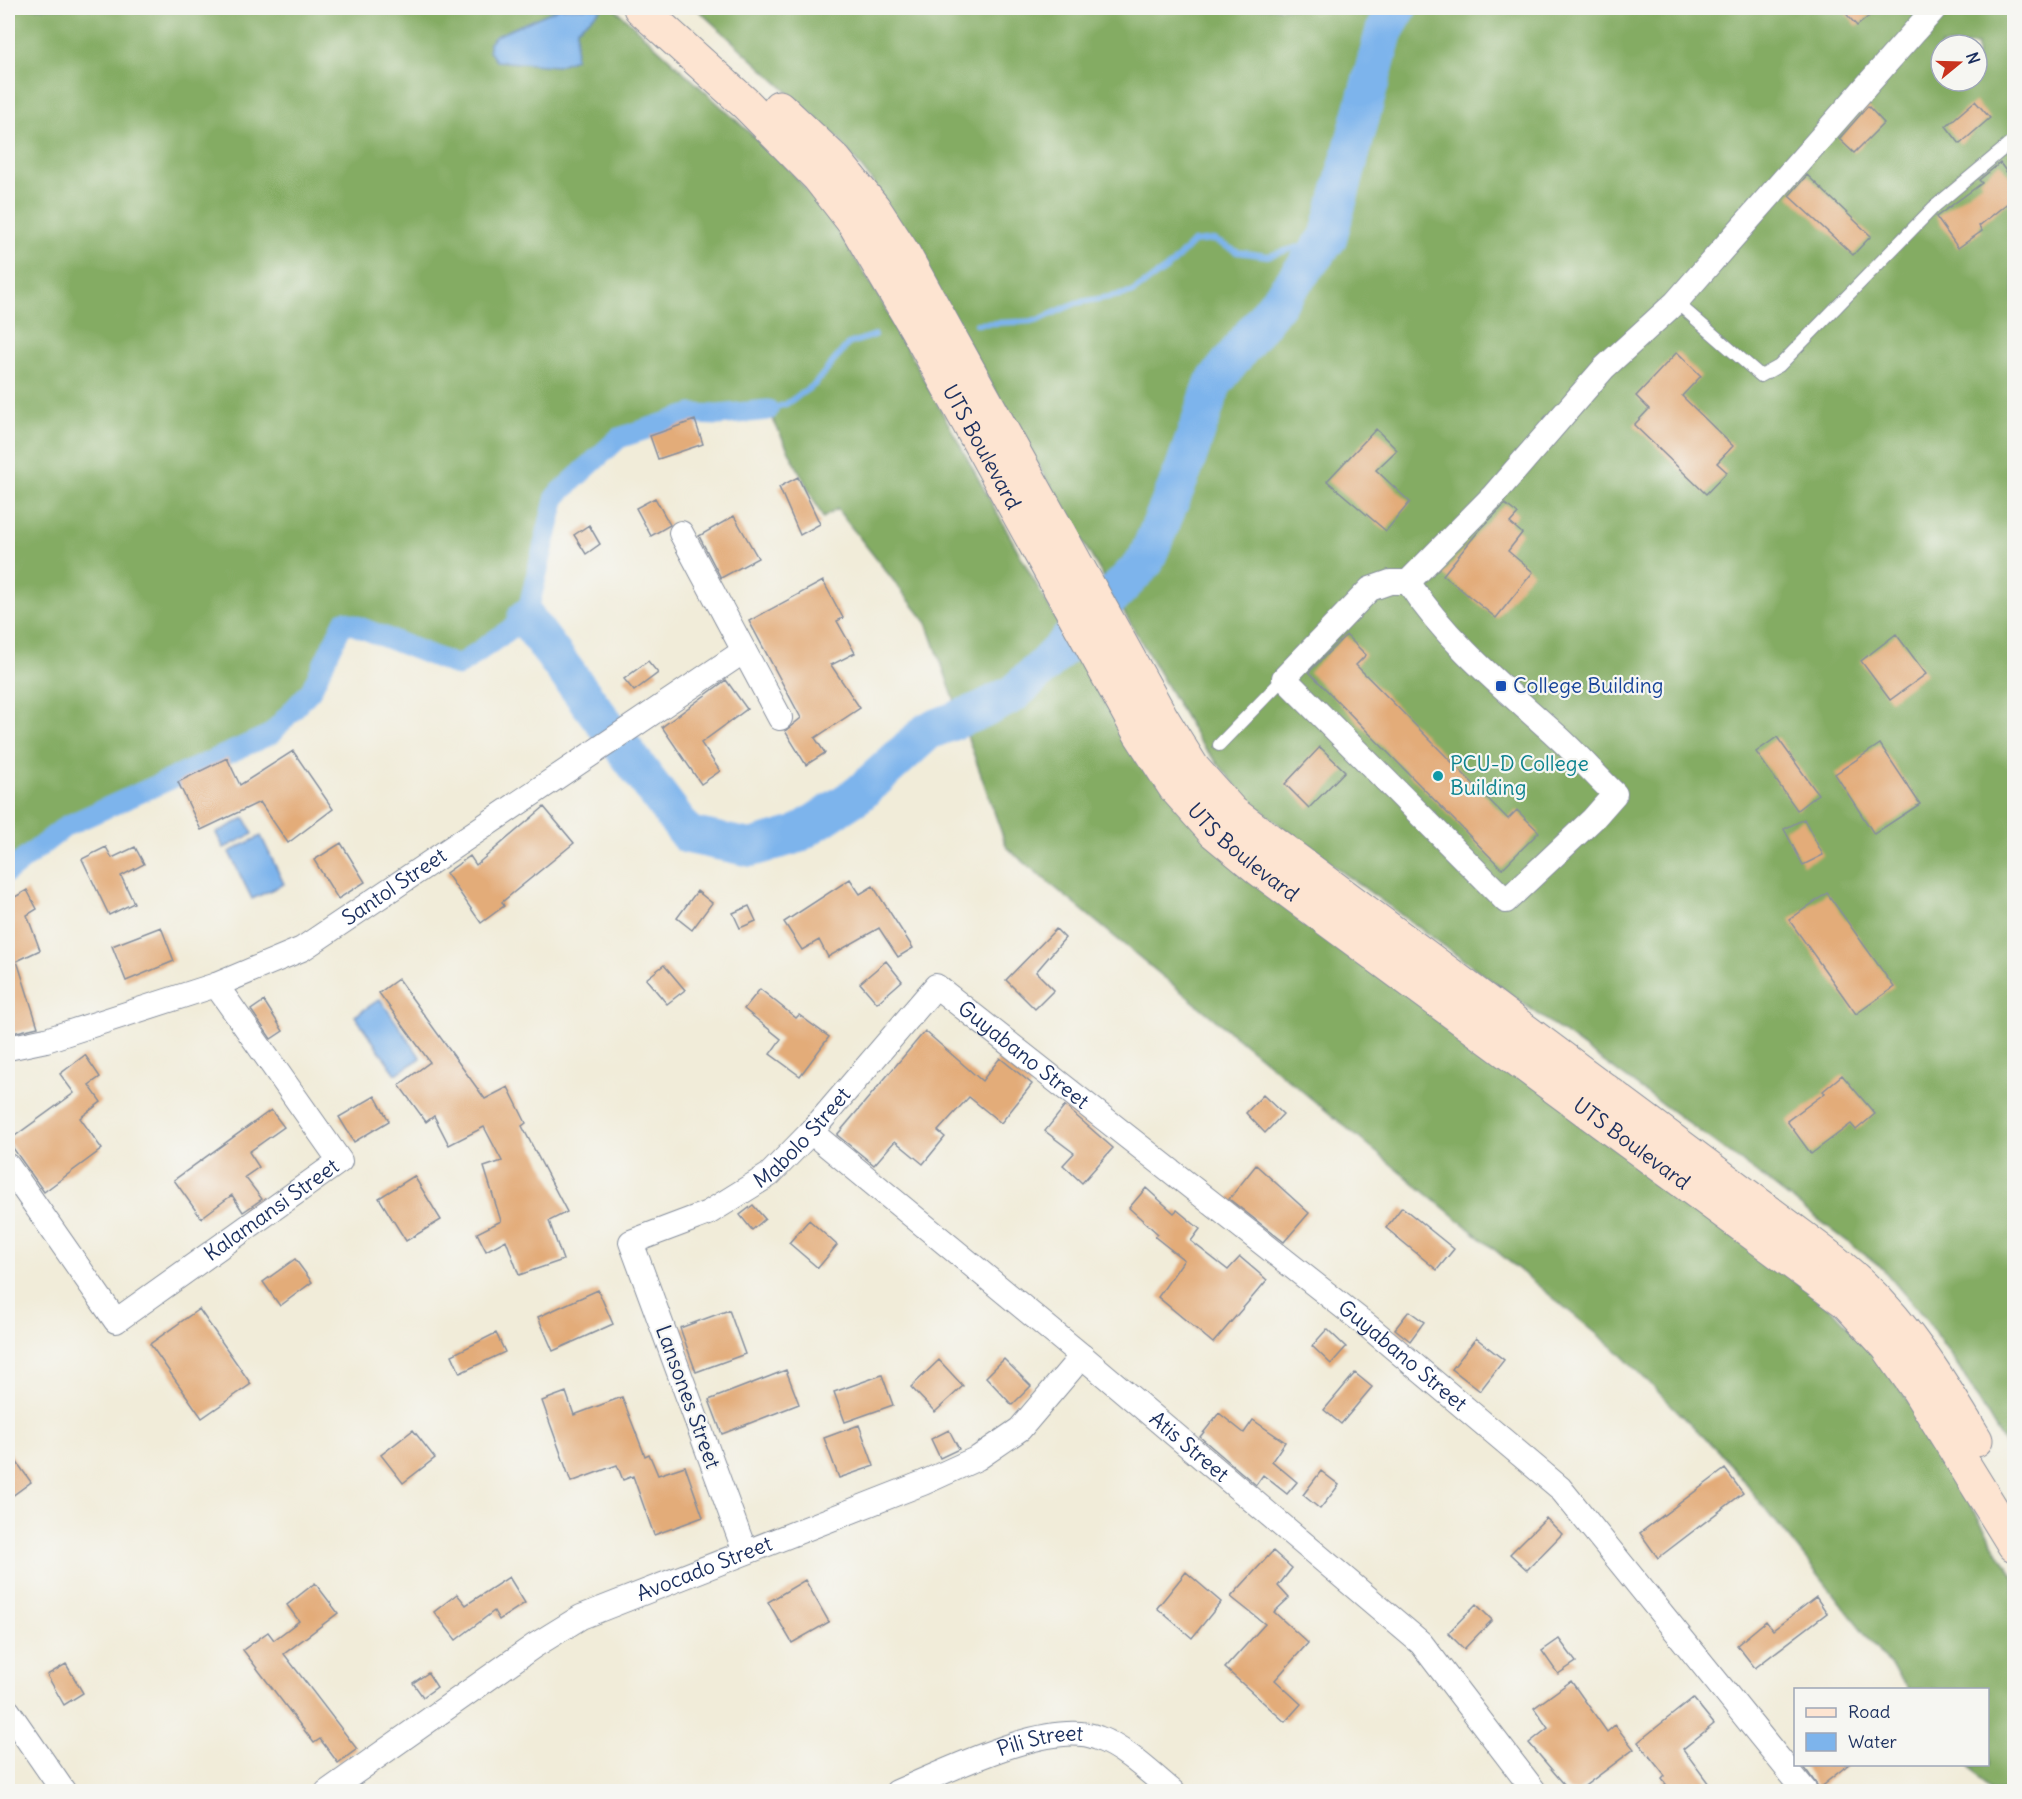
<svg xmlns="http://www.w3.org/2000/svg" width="2022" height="1799" viewBox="0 0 2022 1799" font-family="Delius,sans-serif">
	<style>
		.forest { fill: #84ac64; stroke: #506e61; stroke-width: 1.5; fill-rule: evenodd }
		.water { fill: #7db4ec; stroke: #4c72a5; stroke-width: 1.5 }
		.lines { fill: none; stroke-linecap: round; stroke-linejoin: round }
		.stream { stroke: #7db4ec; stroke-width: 6 }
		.canal { stroke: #7db4ec; stroke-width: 21 }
		.river { stroke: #7db4ec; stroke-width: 38 }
		.building { fill: #e3ac79 }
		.lane-casing { stroke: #868e9c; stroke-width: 14 }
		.street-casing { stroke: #868e9c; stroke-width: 26 }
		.secondary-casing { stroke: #868e9c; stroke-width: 35 }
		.path { stroke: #868e9c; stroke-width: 4; stroke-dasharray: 1.5 4.5; stroke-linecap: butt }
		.lane { stroke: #fff; stroke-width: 12 }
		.street { stroke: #fff; stroke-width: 24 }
		.secondary { stroke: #fde4d1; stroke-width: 33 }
		.transit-dot { fill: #1a4fb4; stroke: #f6f6f2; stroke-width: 2 }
		.culture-dot { fill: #0f9aa8; stroke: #f6f6f2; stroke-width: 2 }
		.labels { text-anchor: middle; stroke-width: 4.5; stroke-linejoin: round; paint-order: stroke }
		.street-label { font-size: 21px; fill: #1b2f5e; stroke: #f6f6f2 }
		.transit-label { font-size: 21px; fill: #164399; stroke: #f6f6f2; text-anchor: start }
		.culture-label { font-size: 21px; fill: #0d838f; stroke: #f6f6f2; text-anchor: start }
	</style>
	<rect width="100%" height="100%" fill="#f6f6f2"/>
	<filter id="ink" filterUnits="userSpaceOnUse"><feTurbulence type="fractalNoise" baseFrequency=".0167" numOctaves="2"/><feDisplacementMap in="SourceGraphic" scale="12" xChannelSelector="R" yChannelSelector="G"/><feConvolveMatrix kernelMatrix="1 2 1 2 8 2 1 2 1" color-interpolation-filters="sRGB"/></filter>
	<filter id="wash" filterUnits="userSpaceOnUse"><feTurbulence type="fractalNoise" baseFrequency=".008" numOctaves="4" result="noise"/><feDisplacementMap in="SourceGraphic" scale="24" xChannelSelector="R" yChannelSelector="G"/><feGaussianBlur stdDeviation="1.35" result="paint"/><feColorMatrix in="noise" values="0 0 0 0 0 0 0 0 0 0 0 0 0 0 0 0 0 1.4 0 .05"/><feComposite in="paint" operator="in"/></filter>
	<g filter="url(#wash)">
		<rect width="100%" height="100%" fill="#f1ecd9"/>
		<path class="forest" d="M8 8H614L789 169 827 215 874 288 1036 584 1127 742 1836 1313 1874 1355 1909 1401 2014 1578V1791H1990L1968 1765 1988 1764V1690L1909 1689 1726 1459 1614 1348 1007 848 927 623 837 509 823 518 768 410 718 415 692 414 619 438 556 496 526 618 458 666 344 621 311 690 271 734 66 826 8 872Z
			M696 8H2014V1460L1960 1369 1924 1317 1881 1267 1761 1176 1290 834 1243 794 1199 741 875 185 838 138ZM1941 45H1977V81H1941Z"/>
		<path class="water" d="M560 8H603L577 29 575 59 557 66 496 61 489 51V43L496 36Z
			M245 818 253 834 224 848 216 833Z
			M261 836 284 884 252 899 229 852Z
			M380 999 421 1058 396 1074 355 1016Z"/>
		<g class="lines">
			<path class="stream" d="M977 324 1036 321 1076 303 1131 293 1170 266 1193 242 1214 240 1237 252 1268 256 1328 238
				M768 410 786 404 814 385 848 344 875 335"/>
			<path class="canal" d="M8 872 66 826 271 734 311 690 344 621 458 666 526 618 556 496 619 438 692 414 718 415 768 410"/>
			<path class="river" d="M526 618 688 835 751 848 796 835 859 794 928 731 982 710 1013 694 1044 666 1145 562 1183 471 1213 384 1328 238 1384 32 1398 8"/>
		</g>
		<g id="blocks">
			<path class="building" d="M1841 8H1879L1857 26Z
				M1975 101 1990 118 1960 144 1946 126Z
				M1868 106 1884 123 1854 153 1839 139Z
				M2000 163 2014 182V198L1979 226 1982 231 1958 248 1936 217 1982 183 1979 180Z
				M1807 175 1871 236 1853 255 1789 196Z
				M1677 352 1701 376 1682 396 1733 446 1717 463 1727 472 1706 494 1634 425 1649 409 1636 396Z
				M695 420 703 444 658 459 650 436Z
				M1376 429 1397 450 1376 470 1410 502 1386 531 1327 481Z
				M798 477 820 524 800 535 779 487Z
				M655 498 670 525 651 536 636 508Z
				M1505 504 1518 514 1510 523 1522 533 1508 551 1533 572 1496 618 1443 575 1477 533Z
				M734 516 758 558 721 578 699 536Z
				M589 525 600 544 586 554 574 535Z
				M823 581 843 618 837 621 855 653 831 665 860 708 815 738 825 753 806 765 785 731 801 718 749 621Z
				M1896 634 1926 674 1890 700 1861 661Z
				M1346 635 1366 655 1356 665 1508 819 1517 810 1539 832 1502 869 1309 672Z
				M648 661 658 673 634 691 624 679Z
				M726 680 747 709 701 743 720 771 701 784 662 727Z
				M1777 737 1818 794 1797 810 1756 752Z
				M1880 744 1920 804 1874 834 1835 774Z
				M1320 747 1345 771 1309 808 1285 784Z
				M293 751 333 809 288 843 260 802 201 830 178 782 227 758 240 785Z
				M544 807 574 843 502 902 504 906 481 923 446 873 470 856 476 865Z
				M1804 819 1823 855 1803 865 1784 829Z
				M341 843 365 882 338 899 314 860Z
				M106 847 112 858 135 847 144 864 121 876 134 903 109 915 82 859Z
				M850 879 860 894 873 886 913 948 898 957 879 928 828 957 819 940 802 950 784 922Z
				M27 890 37 909 27 915 40 950 17 961 38 1027 8 1034V901Z
				M697 891 712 903 692 930 677 918Z
				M1827 893 1894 987 1856 1014 1789 920Z
				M749 906 756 921 740 928 733 913Z
				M161 927 174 961 126 981 112 946Z
				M1056 929 1065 938 1036 972 1054 990 1035 1009 1006 980Z
				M886 961 902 981 877 1003 860 983Z
				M664 965 685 990 667 1004 646 979Z
				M398 979 485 1099 508 1087 526 1123 522 1126 567 1212 549 1221 563 1260 519 1275 506 1240 486 1251 477 1233 501 1221 484 1167 502 1161 484 1127 449 1145 434 1116 426 1122 399 1085 430 1062 379 993Z
				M760 989 796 1018 799 1015 829 1037 800 1076 770 1054 781 1039 744 1009Z
				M264 1001 283 1031 271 1039 251 1010Z
				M925 1031 982 1081 1000 1058 1032 1084 1001 1123 969 1097 938 1131 945 1137 923 1164 895 1141 874 1165 837 1135Z
				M85 1055 100 1077 89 1085 101 1102 80 1118 102 1149 44 1192 8 1141 74 1093 60 1074Z
				M1842 1075 1875 1114 1856 1130 1851 1124 1811 1154 1787 1121 1825 1093 1823 1091Z
				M1263 1095 1283 1114 1265 1133 1246 1113Z
				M375 1096 389 1121 354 1142 339 1117Z
				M1065 1106 1113 1148 1082 1183 1063 1165 1074 1153 1045 1131Z
				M271 1110 284 1127 249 1152 259 1167 245 1177 262 1199 243 1212 232 1195 201 1218 174 1180Z
				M1256 1165 1309 1213 1284 1242 1229 1199Z
				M414 1176 441 1220 406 1241 379 1198Z
				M1146 1188 1174 1213 1177 1210 1200 1229 1191 1241 1228 1270 1240 1257 1267 1280 1213 1343 1158 1297 1184 1260 1155 1237 1158 1234 1129 1208Z
				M753 1205 765 1219 752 1230 740 1215Z
				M1402 1207 1454 1249 1437 1270 1386 1228Z
				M809 1220 837 1245 818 1268 789 1243Z
				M295 1259 312 1282 280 1306 263 1282Z
				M598 1290 613 1324 553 1351 538 1317Z
				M199 1309 251 1384 202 1418 150 1344Z
				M729 1310 745 1354 696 1372 680 1328Z
				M1409 1311 1424 1322 1410 1341 1395 1329Z
				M1327 1329 1346 1347 1331 1364 1312 1346Z
				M496 1333 505 1352 460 1373 452 1355Z
				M1476 1338 1504 1360 1480 1391 1452 1369Z
				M1004 1359 1031 1386 1012 1405 986 1377Z
				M939 1360 963 1386 935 1412 911 1387Z
				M786 1370 799 1404 722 1434 709 1400Z
				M1355 1373 1372 1387 1341 1424 1324 1410Z
				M882 1375 893 1405 845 1422 834 1392Z
				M566 1392 574 1415 622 1397 645 1456 649 1454 658 1475 685 1466 703 1517 654 1535 633 1476 623 1480 617 1465 571 1482 542 1401Z
				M1219 1413 1244 1433 1253 1420 1285 1442 1272 1461 1297 1482 1287 1494 1263 1475 1256 1485 1200 1437Z
				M859 1425 874 1466 839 1478 824 1438Z
				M413 1430 435 1458 403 1483 381 1455Z
				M949 1430 959 1449 940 1458 931 1439Z
				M8 1450 31 1482 8 1499Z
				M1725 1469 1743 1493 1658 1558 1640 1533Z
				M1321 1471 1339 1485 1320 1509 1303 1495Z
				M1546 1518 1562 1534 1527 1570 1510 1554Z
				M1273 1551 1292 1568 1278 1586 1289 1598 1274 1612 1308 1643 1275 1680 1301 1704 1285 1722 1225 1668 1265 1624 1231 1597Z
				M1186 1572 1221 1602 1192 1638 1157 1608Z
				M509 1577 525 1603 499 1620 494 1611 456 1640 434 1612 457 1594 466 1605Z
				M805 1580 829 1622 792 1643 768 1602Z
				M315 1583 338 1613 284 1654 357 1749 338 1763 320 1739 314 1743 243 1650 268 1632 274 1640 299 1621 287 1605Z
				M1816 1597 1827 1613 1755 1668 1737 1645 1766 1621 1773 1630Z
				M1476 1604 1492 1620 1464 1649 1448 1633Z
				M1559 1639 1576 1662 1558 1674 1542 1651Z
				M66 1664 83 1693 64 1705 47 1675Z
				M428 1673 437 1687 423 1697 413 1683Z
				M1571 1681 1607 1732 1615 1725 1634 1749 1578 1791H1570L1529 1743 1548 1728 1534 1708Z
				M1693 1698 1714 1724 1683 1749 1709 1784 1700 1791H1671L1662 1779 1665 1776 1638 1742Z
				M1802 1764H1849L1819 1788Z"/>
		</g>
	</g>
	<g filter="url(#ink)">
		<use href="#blocks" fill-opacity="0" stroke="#868e9c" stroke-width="1.5"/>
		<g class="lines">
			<defs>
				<path id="lane" d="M1676 302 1761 376 1779 366 1934 207 2014 140
					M1219 745 1284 678"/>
				<g id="street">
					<path d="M681 533 780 718"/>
					<path d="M1408 582C1447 642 1504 688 1557 736 1577 754 1595 775 1615 794L1593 819 1506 901 1284 678 1370 589 1390 582H1408L1492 497 1604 368 1676 302 1935 8"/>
					<path id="s1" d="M8 1048 46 1040 216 985 302 949 744 651"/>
					<path id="s2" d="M811 1132 1082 1356 1421 1643 1535 1792"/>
					<path id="s3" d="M8 1166 116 1321 340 1161 216 985"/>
					<path id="s4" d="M745 1552 631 1242 708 1213 769 1175 811 1132 936 986 1369 1327 1560 1488 1806 1792"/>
					<path d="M8 1711 64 1792"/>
					<path id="s5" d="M327 1792 534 1646 581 1617 923 1483 978 1458 1020 1429 1082 1356"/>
					<path id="s6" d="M897 1792C945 1772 1051 1718 1098 1738 1126 1749 1150 1773 1173 1792"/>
				</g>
				<g id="secondary">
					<path id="s7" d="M640 8 746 104 819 178 854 223 917 330 1140 734 1175 788 1214 832 1260 870 1846 1302 1887 1346 1918 1390 2014 1545"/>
					<path d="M779 107 836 161 874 208 904 254 1162 718 1193 768 1232 812 1816 1247C1832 1259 1848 1272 1862 1285 1909 1329 1943 1385 1976 1440"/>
				</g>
			</defs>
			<use href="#lane" class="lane-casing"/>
			<use href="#street" class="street-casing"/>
			<use href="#secondary" class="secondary-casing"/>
			<path class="path" d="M2014 1715V1734"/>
			<use href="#lane" class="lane"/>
			<use href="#street" class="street"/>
			<use href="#secondary" class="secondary"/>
		</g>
	</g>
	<rect class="transit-dot" x="1495" y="680" width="12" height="12" rx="3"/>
	<circle class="culture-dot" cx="1438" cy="776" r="6"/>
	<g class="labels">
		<g class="street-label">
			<text dy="7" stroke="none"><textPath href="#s7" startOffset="562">UTS Boulevard</textPath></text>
			<text dy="7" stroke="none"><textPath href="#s7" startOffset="1048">UTS Boulevard</textPath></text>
			<text dy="7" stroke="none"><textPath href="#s1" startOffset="422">Santol Street</textPath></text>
			<text dy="7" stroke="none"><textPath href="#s4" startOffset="848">Guyabano Street</textPath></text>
			<text dy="7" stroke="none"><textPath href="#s4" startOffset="534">Mabolo Street</textPath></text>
			<text dy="7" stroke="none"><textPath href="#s7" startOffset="1534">UTS Boulevard</textPath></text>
			<text dy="7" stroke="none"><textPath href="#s3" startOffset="380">Kalamansi Street</textPath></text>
			<text dy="7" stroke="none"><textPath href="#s4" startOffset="1332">Guyabano Street</textPath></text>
			<text transform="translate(688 1397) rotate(70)" y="7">Lansones Street</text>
			<text dy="7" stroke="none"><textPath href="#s2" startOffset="492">Atis Street</textPath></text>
			<text dy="7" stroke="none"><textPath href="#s5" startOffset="441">Avocado Street</textPath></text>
			<text dy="7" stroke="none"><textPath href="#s6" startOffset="153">Pili Street</textPath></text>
		</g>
		<g class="transit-label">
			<text x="1513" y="693">College Building</text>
		</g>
		<g class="culture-label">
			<text x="1450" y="771">PCU-D College<tspan x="1450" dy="24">Building</tspan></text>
		</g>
	</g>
	<rect width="2022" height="1799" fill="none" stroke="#f6f6f2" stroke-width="30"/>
	<rect x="1794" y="1688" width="195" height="78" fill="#f6f6f2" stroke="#9ea6b7" stroke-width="1.5"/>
	<rect x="1806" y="1708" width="30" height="9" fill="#fde4d1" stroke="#9ea6b7" stroke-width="1.5"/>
	<text x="1848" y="1718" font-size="18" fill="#1b2f5e">Road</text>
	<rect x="1806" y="1733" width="30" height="18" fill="#7db4ec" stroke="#9ea6b7" stroke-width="1.5"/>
	<text x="1848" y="1748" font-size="18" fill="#1b2f5e">Water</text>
	<g transform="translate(1959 63) rotate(71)"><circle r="28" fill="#f6f6f2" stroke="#9ea6b7" stroke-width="1.5"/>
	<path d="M0-4.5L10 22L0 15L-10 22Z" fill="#c8321e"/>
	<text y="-9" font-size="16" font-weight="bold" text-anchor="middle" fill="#1b2f5e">N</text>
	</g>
</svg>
